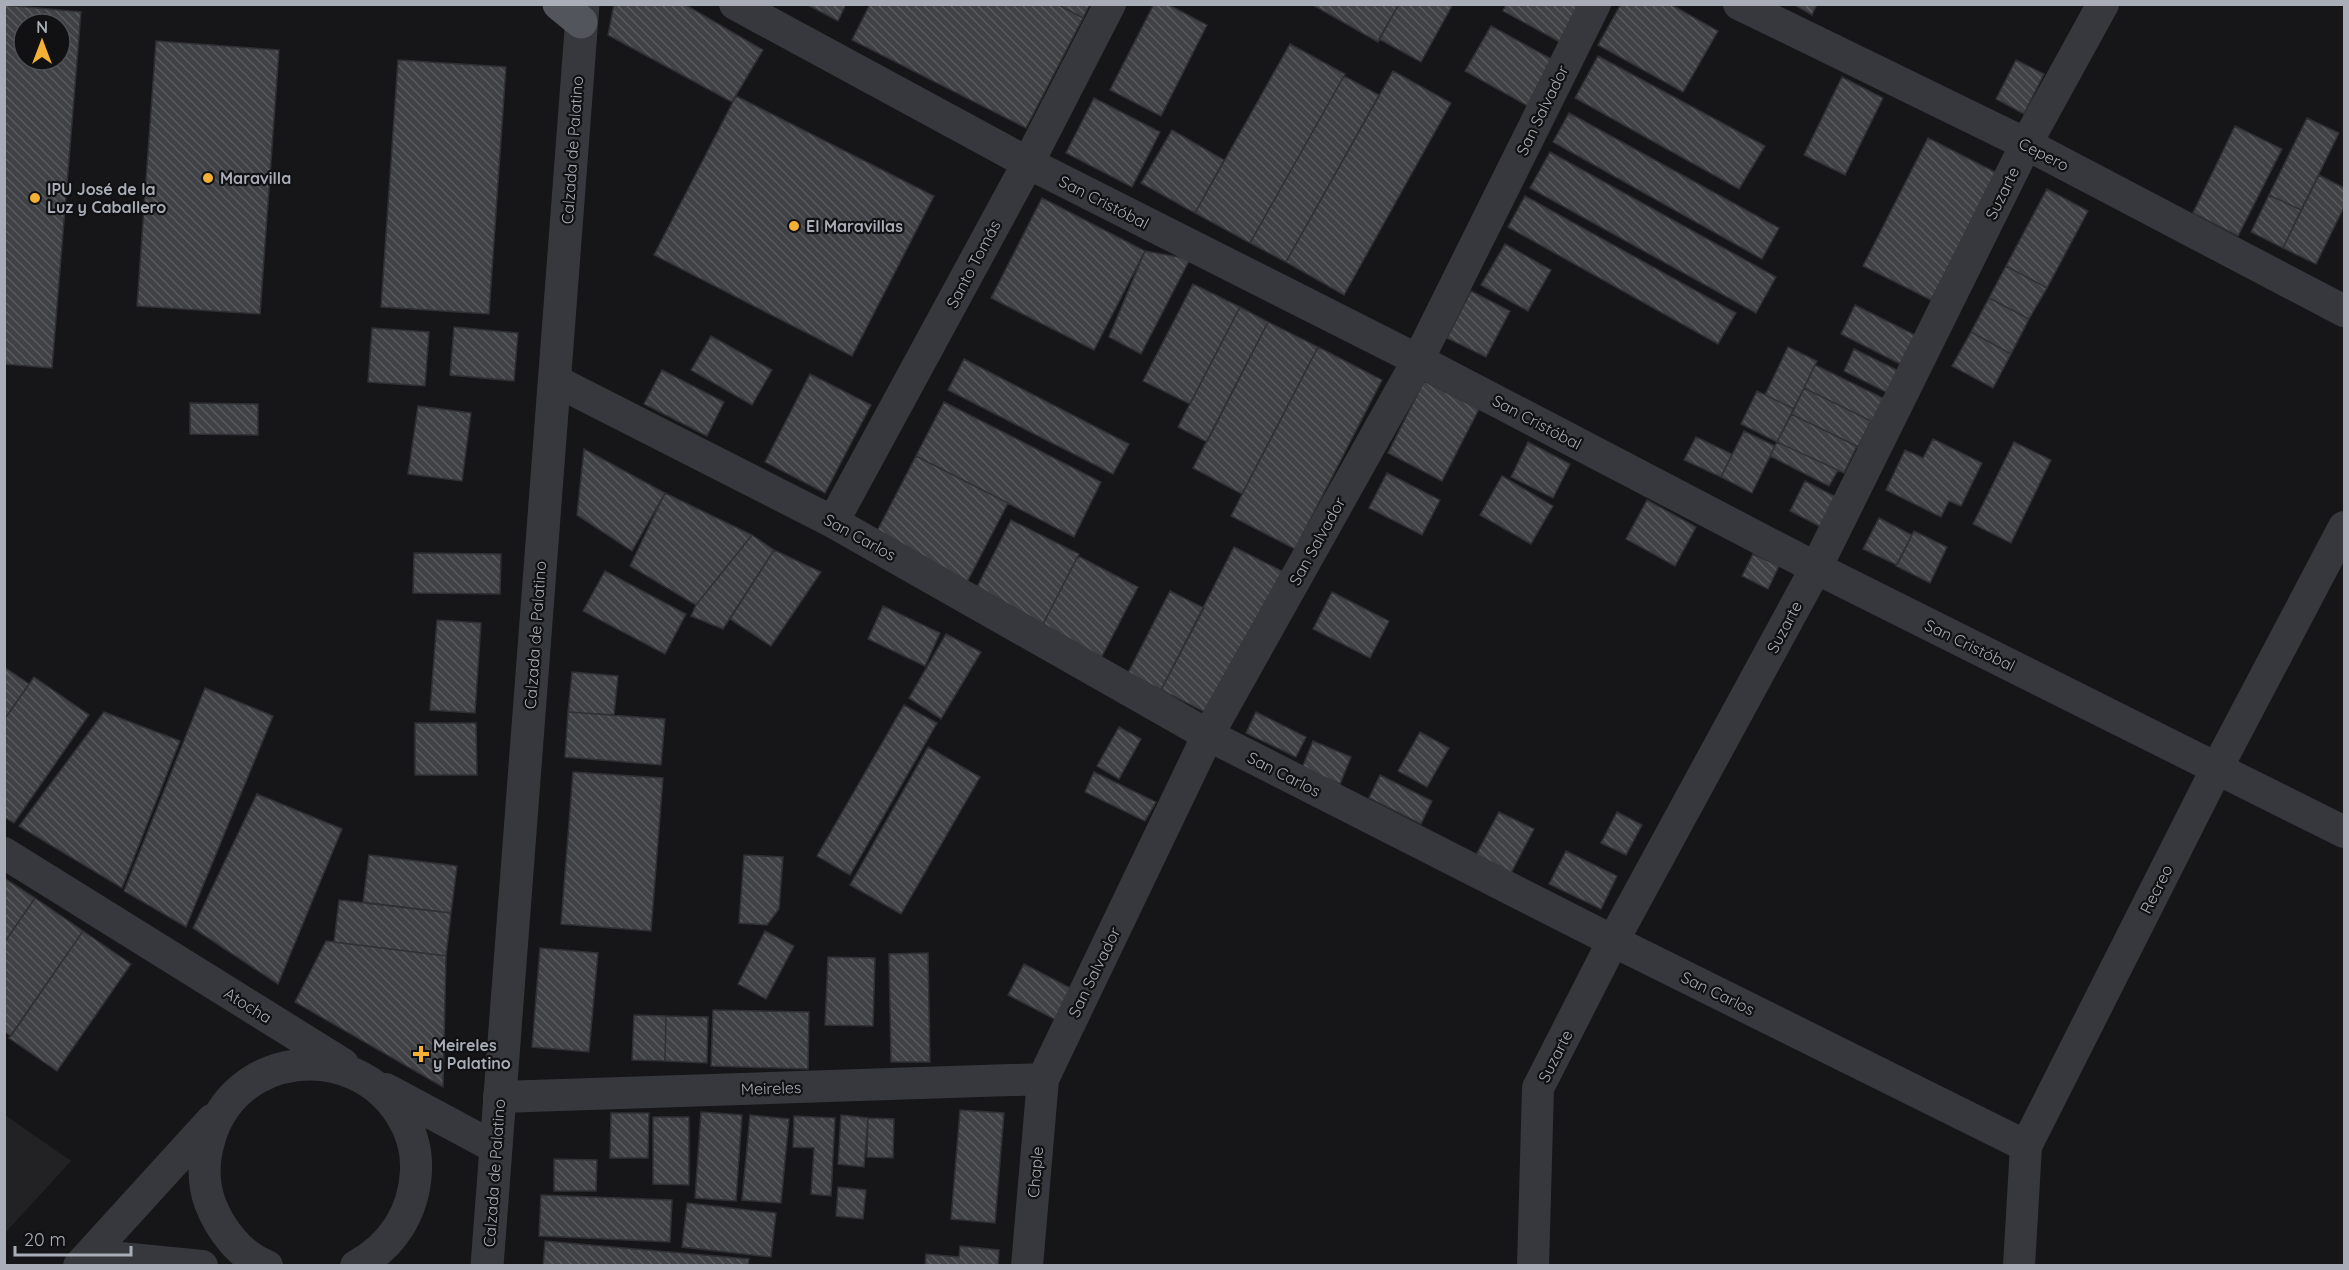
<svg xmlns="http://www.w3.org/2000/svg" width="2349" height="1270" viewBox="0 0 2349 1270" font-family="Quicksand,sans-serif">
	<style>
		.built { fill: #222225 }
		.building { fill: url(#building-back-hatch); stroke: #303034; stroke-width: 1.5; fill-rule: evenodd }
		.lines { fill: none; stroke-linecap: round; stroke-linejoin: round }
		.minor { stroke: #37383d; stroke-width: 32 }
		.tertiary { stroke: #37383d; stroke-width: 33 }
		.primary { stroke: #53555c; stroke-width: 33 }
		.poi-dot { fill: #f2b134; stroke: #111113; stroke-width: 2 }
		.labels { text-anchor: middle; stroke-width: 4.5; stroke-linejoin: round; paint-order: stroke }
		.street-label { font-size: 16px; fill: #a8adb8; stroke: #111113 }
		.poi-label { font-size: 16px; font-weight: bold; fill: #a8adb8; stroke: #111113; text-anchor: start }
	</style>
	<defs>
		<pattern id="building-back-hatch" width="6" height="6" patternUnits="userSpaceOnUse" patternTransform="scale(1.5)"><rect width="6" height="6" fill="#404145"/><path d="M-1 5l2 2M0 0l6 6M5-1l2 2" fill="none" stroke="#595a5e"/></pattern>
	</defs>
	<rect width="100%" height="100%" fill="#161618"/>
	<path class="built" d="M5 1115 71 1161 5 1233Z"/>
	<path class="building" d="M614 4H684L763 50 732 102 608 35Z
		M806 4H846L838 21Z
		M870 4H1057L1083 18 1026 128 852 40Z
		M1057 4H1090L1083 18Z
		M1154 4H1167L1207 25 1161 116 1110 90Z
		M1311 4H1399L1378 42Z
		M1399 4H1453L1421 62 1379 39Z
		M1506 4H1581L1560 42 1503 11Z
		M1621 4H1670L1718 31 1683 92 1598 45Z
		M1793 4H1817L1812 15Z
		M4 5 81 12 52 368 4 364ZM24 24H60V60H24Z
		M1491 26 1553 60 1528 106 1465 71Z
		M156 41 279 50 260 314 137 306Z
		M1290 44 1345 74 1250 243 1195 213Z
		M1598 56 1765 146 1739 189 1575 98Z
		M398 60 506 67 489 314 381 307Z
		M2016 60 2044 74 2024 114 1996 99Z
		M1393 71 1451 103 1344 295 1286 262Z
		M1344 76 1379 95 1286 262 1250 243Z
		M1842 77 1883 98 1845 175 1804 155Z
		M736 96 934 196 852 356 654 255Z
		M1094 98 1160 132 1132 187 1066 153Z
		M1569 113 1779 228 1762 259 1553 142Z
		M2307 118 2339 133 2301 210 2269 195Z
		M2235 126 2282 149 2238 236 2193 213Z
		M1172 130 1224 160 1195 213 1141 183Z
		M1928 138 1997 173 1931 300 1863 266Z
		M1550 152 1776 277 1756 313 1530 188Z
		M2319 175 2344 188V207L2316 264 2283 248Z
		M2047 189 2088 211 2047 288 2006 266Z
		M2269 195 2301 210 2283 248 2251 232Z
		M1525 196 1736 313 1718 344 1508 227Z
		M1042 198 1145 251 1094 350 991 298Z
		M1505 244 1551 270 1528 311 1481 285Z
		M1145 251 1190 259 1141 354 1109 337Z
		M2006 266 2047 288 2029 319 1989 298Z
		M1193 284 1240 307 1190 404 1143 381Z
		M1471 291 1510 311 1486 357 1447 338Z
		M1989 298 2029 319 2011 354 1971 332Z
		M1855 305 1921 338 1906 367 1841 334Z
		M1240 307 1268 322 1207 442 1178 427Z
		M1268 322 1318 347 1242 494 1193 468Z
		M454 327 518 333 514 381 450 375Z
		M372 328 429 332 425 386 368 382Z
		M1971 332 2011 354 1993 388 1952 366Z
		M711 336 772 370 752 405 691 370Z
		M1318 347 1382 380 1295 549 1231 516Z
		M1788 347 1817 361 1794 409 1765 395Z
		M1854 349 1901 372 1890 394 1844 371Z
		M964 359 1129 444 1113 474 948 390Z
		M1815 365 1889 401 1877 424 1804 388Z
		M662 370 724 402 707 436 644 404Z
		M810 374 871 405 825 493 765 462Z
		M1424 381 1479 409 1442 481 1388 453Z
		M1804 388 1871 421 1858 447 1791 414Z
		M1757 391 1794 409 1777 442 1741 424Z
		M944 402 1101 482 1074 537 916 456Z
		M190 403 258 404V435L190 434Z
		M418 406 471 413 462 481 408 474Z
		M1791 414 1857 446 1844 473 1777 442Z
		M1744 431 1775 446 1752 493 1721 477Z
		M1696 437 1732 454 1721 477 1684 460Z
		M1933 439 1982 463 1961 506 1949 501 1941 517 1886 490 1905 450 1923 458Z
		M1528 442 1570 464 1553 498 1511 477Z
		M1777 442 1838 470 1829 486 1770 456Z
		M2014 442 2051 460 2011 543 1973 524Z
		M584 449 665 493 632 551 577 515Z
		M916 456 1008 503 966 584 874 537Z
		M1387 473 1440 500 1422 535 1369 508Z
		M1502 476 1553 506 1531 544 1480 515Z
		M1805 481 1836 497 1821 527 1790 511Z
		M665 493 752 535 696 605 630 566Z
		M1647 500 1696 527 1675 566 1626 539Z
		M1879 518 1912 535 1897 565 1863 549Z
		M1011 520 1079 554 1040 630 973 595Z
		M1914 531 1947 547 1930 583 1896 566Z
		M752 535 774 550 723 629 691 616 696 605Z
		M1234 547 1284 572 1211 715 1161 690Z
		M774 550 821 572 771 646 730 619Z
		M414 553 501 554 500 594 413 593Z
		M1753 554 1779 566 1768 589 1742 576Z
		M1078 556 1138 587 1100 660 1040 630Z
		M605 571 686 614 665 654 583 611Z
		M1170 591 1204 608 1161 690 1128 673Z
		M1332 592 1389 621 1370 658 1313 629Z
		M883 606 940 633 925 666 868 639Z
		M437 620 481 623 475 713 430 710Z
		M946 634 981 652 941 719 909 698Z
		M4 667 29 684 4 720Z
		M572 672 618 676 614 715 568 712Z
		M34 677 89 715 14 823 4 817V720Z
		M205 688 273 716 186 927 124 891Z
		M904 705 937 723 850 875 817 856Z
		M104 712 180 741 122 888 19 826Z
		M568 712 665 719 661 765 565 757Z
		M1256 712 1306 737 1296 757 1246 733Z
		M415 723H476L477 775H415Z
		M1119 727 1141 739 1119 779 1097 766Z
		M1420 732 1449 748 1427 787 1398 771Z
		M1313 741 1351 757 1340 784 1302 768Z
		M928 747 980 777 901 914 850 885Z
		M573 772 663 778 651 931 561 924Z
		M1094 772 1156 802 1145 821 1085 792Z
		M1380 775 1432 801 1421 824 1369 798Z
		M257 794 342 829 278 984 193 928Z
		M1499 812 1534 829 1510 875 1475 857Z
		M1617 812 1642 825 1626 855 1601 843Z
		M1566 851 1617 876 1601 909 1549 884Z
		M369 855 457 866 451 913 363 902Z
		M744 855 783 857 779 909 767 925 739 923Z
		M4 878 35 898 4 943Z
		M35 898 83 931 11 1036 4 1031V943Z
		M339 900 451 913 446 956 334 942Z
		M83 931 131 964 57 1071 9 1038Z
		M765 931 794 946 766 999 738 984Z
		M326 941 446 956 443 1087 295 1002Z
		M540 948 598 953 589 1052 532 1047Z
		M928 953 930 1062H891L889 954Z
		M828 957 875 958 873 1026 825 1025Z
		M1024 964 1078 992 1062 1023 1008 995Z
		M713 1010 809 1012 808 1069 711 1066Z
		M634 1015 666 1016 665 1061 632 1060Z
		M666 1016 708 1017 707 1063 665 1061Z
		M960 1110 1004 1113 995 1223 951 1219Z
		M701 1112 742 1115 736 1201 695 1198Z
		M611 1113H649L648 1158H610Z
		M750 1115 789 1119 781 1203 742 1200Z
		M841 1115 868 1118 864 1167 838 1164Z
		M794 1116 835 1118 831 1196 811 1194 814 1148 793 1147Z
		M653 1117H689V1185L653 1184Z
		M868 1118 894 1119 893 1158 867 1157Z
		M554 1159 597 1160 596 1191H554Z
		M838 1187 866 1190 863 1219 836 1216Z
		M541 1195 672 1200 670 1242 539 1236Z
		M687 1203 776 1213 771 1257 682 1247Z
		M545 1241 749 1259 748 1266H543Z
		M960 1246 999 1250 998 1266H925L926 1254 959 1257Z"/>
	<g class="lines">
		<path class="minor" d="M735 4 1028 163 1418 360 1816 568 2344 832
			M1739 4 2026 144 2344 311
			M554 380 833 522 1208 735 1613 941 2026 1146
			M833 522 1028 163 1110 4
			M4 853 343 1064
			M386 1089 496 1148
			M499 1097 1043 1079
			M90 1255 202 1266
			M79 1266 212 1120
			M267 1266C240 1256 220 1229 210 1203 203 1183 203 1162 209 1141 233 1051 353 1038 401 1115 411 1131 417 1151 416 1171 414 1212 393 1246 356 1266
			M1027 1266 1043 1079 1208 735 1418 360 1595 4
			M1533 1266 1538 1088 1613 941 1816 568 2026 144 2103 4
			M2019 1266 2026 1146 2217 768 2344 527"/>
		<path class="tertiary" d="M487 1266 583 4"/>
		<path class="primary" d="M559 4 581 22"/>
	</g>
	<g class="poi-dot">
		<circle cx="208" cy="178" r="6"/>
		<circle cx="35" cy="198" r="6"/>
		<circle cx="794" cy="226" r="6"/>
		<path d="M418 1045h6v6h6v6h-6v6h-6v-6h-6v-6h6z"/>
	</g>
	<g class="labels">
		<g class="street-label">
			<text transform="translate(1542 110) rotate(-64)" y="6">San Salvador</text>
			<text transform="translate(572 150) rotate(-86)" y="6">Calzada de Palatino</text>
			<text transform="translate(2044 154) rotate(27)" y="6">Cepero</text>
			<text transform="translate(2002 193) rotate(-64)" y="6">Suzarte</text>
			<text transform="translate(1104 202) rotate(27)" y="6">San Cristóbal</text>
			<text transform="translate(973 264) rotate(-62)" y="6">Santo Tomás</text>
			<text transform="translate(1537 422) rotate(28)" y="6">San Cristóbal</text>
			<text transform="translate(860 537) rotate(29)" y="6">San Carlos</text>
			<text transform="translate(1317 541) rotate(-61)" y="6">San Salvador</text>
			<text transform="translate(1784 627) rotate(-62)" y="6">Suzarte</text>
			<text transform="translate(535 635) rotate(-86)" y="6">Calzada de Palatino</text>
			<text transform="translate(1970 645) rotate(26)" y="6">San Cristóbal</text>
			<text transform="translate(1284 774) rotate(27)" y="6">San Carlos</text>
			<text transform="translate(2156 889) rotate(-63)" y="6">Recreo</text>
			<text transform="translate(1094 972) rotate(-64)" y="6">San Salvador</text>
			<text transform="translate(1718 993) rotate(26)" y="6">San Carlos</text>
			<text transform="translate(248 1005) rotate(32)" y="6">Atocha</text>
			<text transform="translate(1555 1056) rotate(-63)" y="6">Suzarte</text>
			<text transform="translate(771 1088) rotate(-2)" y="6">Meireles</text>
			<text transform="translate(1035 1172) rotate(-85)" y="6">Chaple</text>
			<text transform="translate(494 1173) rotate(-86)" y="6">Calzada de Palatino</text>
		</g>
		<g class="poi-label">
			<text x="220" y="184">Maravilla</text>
			<text x="47" y="195">IPU José de la<tspan x="47" dy="18">Luz y Caballero</tspan></text>
			<text x="806" y="232">El Maravillas</text>
			<text x="433" y="1051">Meireles<tspan x="433" dy="18">y Palatino</tspan></text>
		</g>
	</g>
	<rect width="2349" height="1270" fill="none" stroke="#a8adb8" stroke-width="12"/>
	<g transform="translate(42 42)"><circle r="28" fill="#111113" stroke="#4d4f55" stroke-width="1.5"/>
	<path d="M0-4.5L10 22L0 15L-10 22Z" fill="#f2b134"/>
	<text y="-9" font-size="16" font-weight="bold" text-anchor="middle" fill="#a8adb8">N</text>
	</g>
	<path d="M15 1246v9h116v-9" fill="none" stroke="#a8adb8" stroke-width="3"/>
	<text x="24" y="1246" font-size="18" fill="#a8adb8" stroke="#111113" stroke-width="4.5" paint-order="stroke">20 m</text>
</svg>
